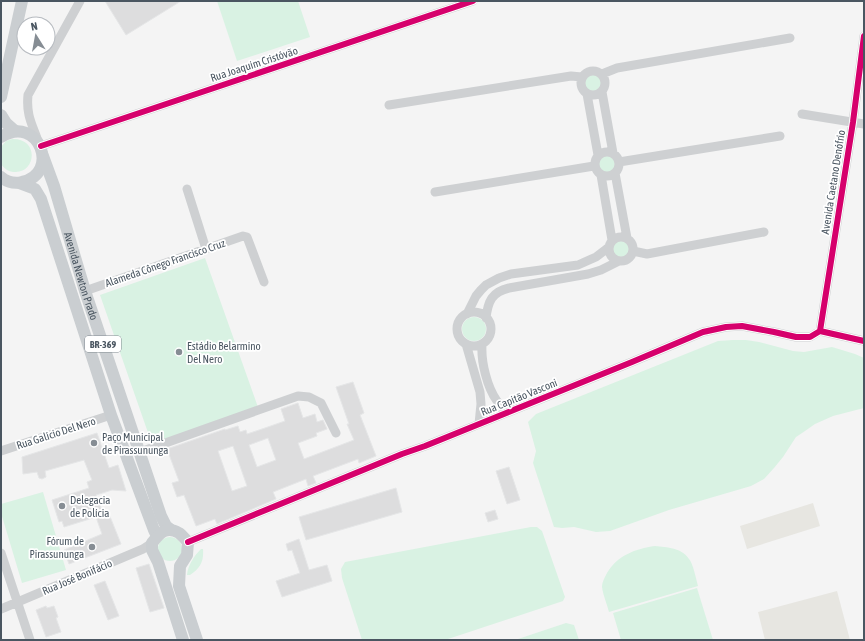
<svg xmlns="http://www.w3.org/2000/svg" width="865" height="641" viewBox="0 0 865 641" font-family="'Asap Condensed',sans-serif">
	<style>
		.green { fill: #d9f2e3 }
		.sand { fill: #e7e6e1 }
		.building { fill: #ddddde; stroke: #e5e6e7; fill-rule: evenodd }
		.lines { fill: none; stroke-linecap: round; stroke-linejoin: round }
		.minor { stroke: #ced0d2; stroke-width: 9 }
		.major { stroke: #caced1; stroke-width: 12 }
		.cycleway-casing { stroke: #fff; stroke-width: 8 }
		.cycleway { stroke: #d6006c; stroke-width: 6 }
		.poi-dot { fill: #868d94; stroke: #fff; stroke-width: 1.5 }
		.labels { text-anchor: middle; stroke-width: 3.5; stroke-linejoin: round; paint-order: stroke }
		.shield { fill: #fff; stroke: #808990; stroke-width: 1 }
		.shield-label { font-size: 10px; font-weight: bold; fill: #4a5661 }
		.street-label { font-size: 11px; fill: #4a5661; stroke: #fff }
		.poi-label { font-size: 11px; fill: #4a5661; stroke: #fff; text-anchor: start }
	</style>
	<rect width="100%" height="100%" fill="#f4f4f4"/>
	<path class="green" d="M217 1H298L310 37 237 61Z
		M585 83a8 8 0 1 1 16 0a8 8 0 1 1-16 0Z
		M12 139C40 138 36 174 14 172 8 172 4 168 1 164V147L6 141Z
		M599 164a8 8 0 1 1 16 0a8 8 0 1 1-16 0Z
		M613 249a8 8 0 1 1 16 0a8 8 0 1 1-16 0Z
		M205 258 259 410 153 447 100 295Z
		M462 329a12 12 0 1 1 24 0a12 12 0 1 1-24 0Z
		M733 340H746L759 342 793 351 804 352 832 347 855 354 864 358V408L833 416 815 424 805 431 796 437 783 457 774 468 764 479 751 486 669 510 610 531 596 532 574 527 562 528 554 527 533 463 536 451 528 422 536 414 718 341Z
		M43 492 66 570 22 583 1 513V504Z
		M531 527H537L542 531 565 597 563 601 445 640H362L342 578 341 569 345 562Z
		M158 549a12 12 0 1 1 24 0a12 12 0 1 1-24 0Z
		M655 546C667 547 682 548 689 559 693 563 696 579 698 586L609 612C607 604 603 595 602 587 602 582 605 577 607 573 618 555 635 549 655 546Z
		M201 549H203C204 562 200 568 190 575H187C188 565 194 556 201 549Z
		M697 588 713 640H621L613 613Z
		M566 623 574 625 579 640H515Z"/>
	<path class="sand" d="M813 503 820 526 747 549 740 526Z
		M837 591 850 640H765L758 612Z"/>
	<path class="building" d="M105 1H181L126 35Z
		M353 382 364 413 360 415 376 456 359 463 358 459 313 476 316 483 308 486 306 479 273 492 276 499 217 524 215 519 196 526 184 495 177 497 172 483 179 481 167 449 225 429V430L238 426 240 432 246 430 247 434 265 428 285 421 281 409 298 403 303 418 315 414 317 422 323 420 327 429 316 433 317 436 298 443 304 459 354 440 347 424H349L336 387ZM268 438 276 460 257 467 249 445ZM233 446 247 486 232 491 218 451Z
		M97 433 109 468 118 465 126 491 112 490 96 495 104 516 109 514 121 544 69 564 64 550 102 534 96 517 64 527 62 521 59 522 52 500 89 488 87 482 92 480 84 460 45 471 46 477 42 479 39 478 37 472 23 474 22 457Z
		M509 467 520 500 507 504 496 471Z
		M396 488 402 512 306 540 299 517Z
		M495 510 498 519 488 522 485 513Z
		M299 539 309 570 327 565 332 581 282 597 276 581 300 573 292 550 288 551 286 544Z
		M149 564 164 608 150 612 136 568Z
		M105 581 119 616 108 620 94 585Z
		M46 606 47 608 54 606 58 617 56 618 61 632 46 637 36 610Z"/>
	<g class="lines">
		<path class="minor" d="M581 83a12 12 0 1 1 24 0a12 12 0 1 1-24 0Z
			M602 74 617 68 790 38
			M602 92 613 153
			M587 94 598 155
			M389 105 571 76 582 77
			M802 114 864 124
			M38 141C32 124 26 115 28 95L80 1
			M41 146 473 1
			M595 164a12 12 0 1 1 24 0a12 12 0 1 1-24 0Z
			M619 162 780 136
			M615 173 627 238
			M601 175 612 240
			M187 189 206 249
			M435 192 594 166
			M609 249a12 12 0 1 1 24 0a12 12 0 1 1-24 0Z
			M633 251 647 254 764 232
			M85 291 243 236 247 237 264 282
			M457 329a17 17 0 1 1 34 0a17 17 0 1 1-34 0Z
			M467 314 476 296 481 290 486 285 499 278 511 274 578 265 596 257 609 247
			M486 318C488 301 492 292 509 288L588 274 601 270 619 261
			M820 331 853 122 864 36
			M466 344 480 392 481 404 479 424
			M482 345C481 362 487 387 497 401 500 405 504 409 508 412
			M1 451 111 415
			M140 452 298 396 309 397 321 403 336 433
			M188 542 402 454 425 446 632 362 703 332 726 327 742 326 774 332 796 337H810L820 331 864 341
			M1 553 30 640
			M1 609 143 549 152 543"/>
		<g class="major">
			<path d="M1 97 22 1"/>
			<path d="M1 115 6 123 15 131"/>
			<path d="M1 137C39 113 61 174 22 182 14 184 7 182 1 177"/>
			<path id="s1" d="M43 156 54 186 85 291 161 516 166 526 170 529"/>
			<path d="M19 183 35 189 41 199 111 415 154 530 157 536"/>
			<path d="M183 640 158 562 152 550V543C159 534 166 525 179 533 182 535 185 539 188 542L187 555 180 566 179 586 197 640"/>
		</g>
		<defs>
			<path id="cycleway" d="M41 146 473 1
				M820 331 853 122 864 36
				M188 542 402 454 425 446 632 362 703 332 726 327 742 326 774 332 796 337H810L820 331 864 341"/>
		</defs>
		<use href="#cycleway" class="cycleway-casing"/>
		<use href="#cycleway" class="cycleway"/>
	</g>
	<g class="poi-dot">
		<circle cx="179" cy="352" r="4"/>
		<circle cx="94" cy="443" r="4"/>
		<circle cx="62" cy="506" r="4"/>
		<circle cx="92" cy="547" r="4"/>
	</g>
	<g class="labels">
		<rect class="shield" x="85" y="336" width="36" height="16" rx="3"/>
		<g class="shield-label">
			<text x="103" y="348">BR-369</text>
		</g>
		<g class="street-label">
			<text transform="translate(254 64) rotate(-18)" y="4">Rua Joaquim Cristóvão</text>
			<text transform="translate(833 182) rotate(-81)" y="4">Avenida Caetano Denófrio</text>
			<text transform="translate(165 263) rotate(-19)" y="4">Alameda Cônego Francisco Cruz</text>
			<text dy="4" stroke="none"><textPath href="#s1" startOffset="126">Avenida Newton Prado</textPath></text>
			<text transform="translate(519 397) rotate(-22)" y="4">Rua Capitão Vasconi</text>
			<text transform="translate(56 433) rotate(-18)" y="4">Rua Galício Del Nero</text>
			<text transform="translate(77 577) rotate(-23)" y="4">Rua José Bonifácio</text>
		</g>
		<g class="poi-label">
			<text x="187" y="350">Estádio Belarmino<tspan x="187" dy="13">Del Nero</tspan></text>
			<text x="102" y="441">Paço Municipal<tspan x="102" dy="13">de Pirassununga</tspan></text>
			<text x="70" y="504">Delegacia<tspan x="70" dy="13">de Polícia</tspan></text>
			<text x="84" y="545" text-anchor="end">Fórum de<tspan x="84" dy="13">Pirassununga</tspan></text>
		</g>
	</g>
	<rect width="865" height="641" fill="none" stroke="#4a5661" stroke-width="4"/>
	<g transform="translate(36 36) rotate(349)"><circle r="19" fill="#ffffff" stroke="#b7bbc0"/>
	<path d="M0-3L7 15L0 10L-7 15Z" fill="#868d94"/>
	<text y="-6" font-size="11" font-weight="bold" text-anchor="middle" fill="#4a5661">N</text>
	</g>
</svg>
